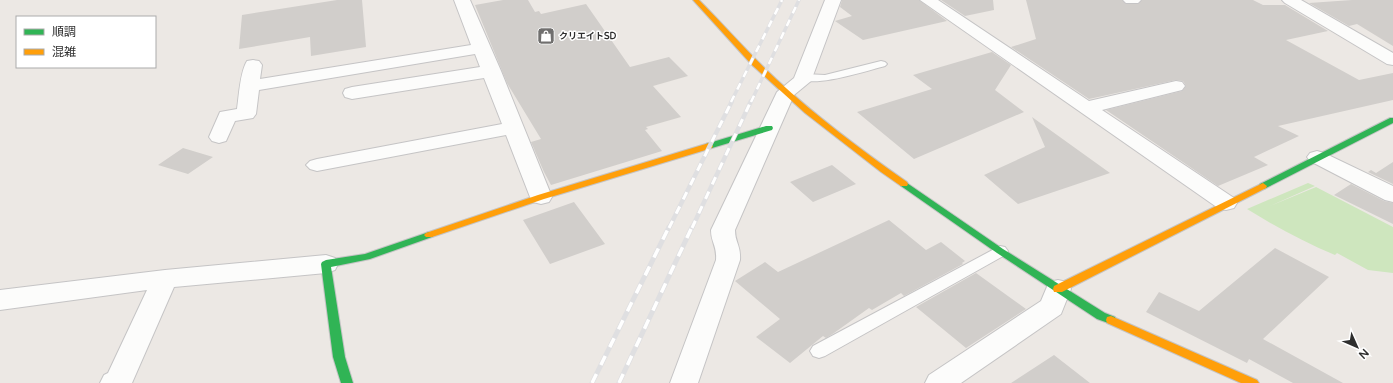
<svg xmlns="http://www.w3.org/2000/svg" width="1393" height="383" viewBox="0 0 1393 383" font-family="'Varela Round','Noto Sans JP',sans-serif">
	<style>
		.green { fill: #cee6be }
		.building { fill: #d1cecb }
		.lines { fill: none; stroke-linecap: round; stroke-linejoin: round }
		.lane-casing { stroke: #c5c4c5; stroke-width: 2 }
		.street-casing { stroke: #c5c4c5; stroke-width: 2 }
		.fast-casing { stroke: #c5c4c5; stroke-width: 2 }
		.slow-casing { stroke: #c5c4c5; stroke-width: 2 }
		.lane { fill: #fcfcfb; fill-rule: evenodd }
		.street { fill: #fcfcfb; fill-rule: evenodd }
		.fast { fill: #30b455; fill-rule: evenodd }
		.slow { fill: #ff9f0a; fill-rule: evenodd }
		.rail-far2-casing { stroke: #dfdfe1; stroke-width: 3.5 }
		.rail-far1-casing { stroke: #dfdfe1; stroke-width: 4.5 }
		.rail-casing { stroke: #dfdfe1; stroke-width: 5 }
		.rail-far2 { stroke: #fff; stroke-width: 2.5; stroke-dasharray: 7; stroke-linecap: butt }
		.rail-far1 { stroke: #fff; stroke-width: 3; stroke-dasharray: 8; stroke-linecap: butt }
		.rail { stroke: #fff; stroke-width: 3.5; stroke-dasharray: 10; stroke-linecap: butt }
		.labels { text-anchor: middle; stroke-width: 3; stroke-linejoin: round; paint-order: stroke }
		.far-poi-label { font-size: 9px; font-weight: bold; fill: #2e2e2e; stroke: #fff; text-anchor: start }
	</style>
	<rect width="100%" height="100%" fill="#ece8e4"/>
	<path class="green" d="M1308 183 1315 186 1270 206 1316 187 1393 227V273L1368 270 1337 253 1335 255C1304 242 1276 227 1247 209Z"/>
	<path class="building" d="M337 0H362L366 47 311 56 310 37 239 49 242 15Z
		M503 0H528L535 12 539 11 541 14 586 4 630 67 669 57 688 76 653 86 681 117 646 127 648 129 645 130 662 151 551 185 544 172 531 142 541 139 507 83 475 5Z
		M842 0H919L947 21 863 40 835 21 852 16 840 7Z
		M941 0H993L994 10 965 16Z
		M1026 0H1122L1126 4H1138L1142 0H1253L1263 5H1285L1328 31 1286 40 1359 80 1393 73V100L1278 126 1299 136 1254 157 1268 165 1218 186 1106 110 1182 91 1186 86 1183 81 1176 80 1089 99 1011 47 1036 39Z
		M1352 0H1393V46L1357 24 1349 26 1309 3Z
		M992 52 1011 65 995 90 1024 112 914 159 857 112 932 89 913 75Z
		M1032 117 1110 173 1018 204 984 175 1045 147Z
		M183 148 213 157 188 174 158 165Z
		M1393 162V184L1368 172 1371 170 1376 173Z
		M832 165 856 184 813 202 790 182Z
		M1351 184 1384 201 1393 203V224L1334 195Z
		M574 202 605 244 550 264 523 220Z
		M889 220 926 250 941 242 965 261 962 263 963 264 904 296 901 293 872 310 869 308 834 333 826 338 823 336 790 363 756 337 780 319 735 281 765 262 778 272Z
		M1275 248 1329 277 1263 339 1343 383H1293L1249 359 1247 363 1146 312 1159 292 1199 311Z
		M976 273 1026 309 966 348 916 307Z
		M1054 355 1090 383H1011Z"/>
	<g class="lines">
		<defs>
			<path id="lane" d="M881 61 885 62 887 64 885 66C869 70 809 90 798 77L804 74 825 75Z
				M1000 246 1005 247 1008 251 1005 255 825 356 819 358 813 356 810 351 813 346Z"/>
			<path id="street" d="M454 0H470L501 71 552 197 549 202 541 204 533 202 530 197 506 135 317 171 310 169 306 165 310 161 317 159 502 124 484 78 352 99 345 97 343 93 345 89 352 87 480 67 475 54 259 90 256 114 253 118 235 121 226 141 219 143 212 141 209 137 220 112 237 109C239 96 240 72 247 61L253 60 259 61 262 65 260 79 471 45Z
				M825 0H841L811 81 794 95 735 230C735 243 741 245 740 260L698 383H670L716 260C717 245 711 243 711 230L777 92 794 78Z
				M920 0H938L1089 101 1176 81 1182 82 1185 86 1182 90 1102 110 1234 198 1237 203 1234 208 1226 210 1218 208Z
				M1123 0H1141L1138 3H1126Z
				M1282 0H1301L1393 53V65L1387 64 1285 3Z
				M1317 151 1324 153 1393 186V202L1385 200 1310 161 1307 157 1310 153Z
				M326 255 335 258 338 264 335 270 326 273 174 287 132 383H100L104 375 108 373 147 290 0 310V290L165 270Z
				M1058 280 1067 282 1071 289 1061 314 961 383H925L929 375 1041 301 1049 282Z"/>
			<path id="fast" d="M1390 118H1393V123L1266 188 1263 189 1259 186 1260 184Z
				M766 126H772L773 128 772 130 712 148H706L705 146 706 144Z
				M904 181 1003 249 1105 313 1115 317 1116 320 1115 323 1111 324 1097 319 997 253 901 186 900 184 901 182Z
				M429 232 432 233 434 235 432 237 370 259 331 267 345 357 353 383H341L333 357 321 264 322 262 326 260 365 254Z"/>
			<path id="slow" d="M693 0H699C725 26 749 54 776 79 817 117 861 150 907 182L908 184 907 186H901L881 172 805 113 752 65Z
				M709 143 713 146 712 148 544 199 432 237H426L424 235 426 233 538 195Z
				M1263 183 1267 186 1266 188 1062 292H1054L1053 289 1054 286Z
				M1111 316 1257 380 1259 383H1241L1107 323 1106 320 1107 317Z"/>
		</defs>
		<use href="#lane" class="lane-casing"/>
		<use href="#street" class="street-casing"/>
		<use href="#fast" class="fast-casing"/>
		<use href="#slow" class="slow-casing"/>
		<use href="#lane" class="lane"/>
		<use href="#street" class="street"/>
		<use href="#fast" class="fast"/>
		<use href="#slow" class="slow"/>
		<defs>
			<path id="rail-far2" d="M731 102 782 0
				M751 102 799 0"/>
			<path id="rail-far1" d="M669 228 732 101
				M692 228 751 101"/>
			<path id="rail" d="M592 383 669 227
				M619 383 692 227"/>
		</defs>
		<use href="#rail-far2" class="rail-far2-casing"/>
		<use href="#rail-far1" class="rail-far1-casing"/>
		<use href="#rail" class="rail-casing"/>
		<use href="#rail-far2" class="rail-far2"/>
		<use href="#rail-far1" class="rail-far1"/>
		<use href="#rail" class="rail"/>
	</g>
	<defs>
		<symbol id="shop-square" viewBox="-11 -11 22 22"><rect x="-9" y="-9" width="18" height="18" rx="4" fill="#706f6e" stroke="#fff"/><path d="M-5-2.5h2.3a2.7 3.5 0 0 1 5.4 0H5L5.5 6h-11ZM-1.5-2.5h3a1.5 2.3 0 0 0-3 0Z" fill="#fff"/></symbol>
	</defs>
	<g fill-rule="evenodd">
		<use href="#shop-square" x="536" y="26" width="20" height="20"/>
	</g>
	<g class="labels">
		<g class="far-poi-label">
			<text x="559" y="39">クリエイトSD</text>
		</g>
	</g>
	<rect x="16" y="16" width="140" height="52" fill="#ffffff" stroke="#ababab"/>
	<rect x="24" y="29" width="20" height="6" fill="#30b455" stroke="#ababab"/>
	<text x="52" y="36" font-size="12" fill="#2e2e2e">順調</text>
	<rect x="24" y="49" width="20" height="6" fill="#ff9f0a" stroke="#ababab"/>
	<text x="52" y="56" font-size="12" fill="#2e2e2e">混雑</text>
	<g transform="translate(1357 347) rotate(135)" stroke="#ffffff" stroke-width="3" paint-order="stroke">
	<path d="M0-3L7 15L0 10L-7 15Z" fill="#2e2e2e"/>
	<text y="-6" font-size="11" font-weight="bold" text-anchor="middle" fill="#2e2e2e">N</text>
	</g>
</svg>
